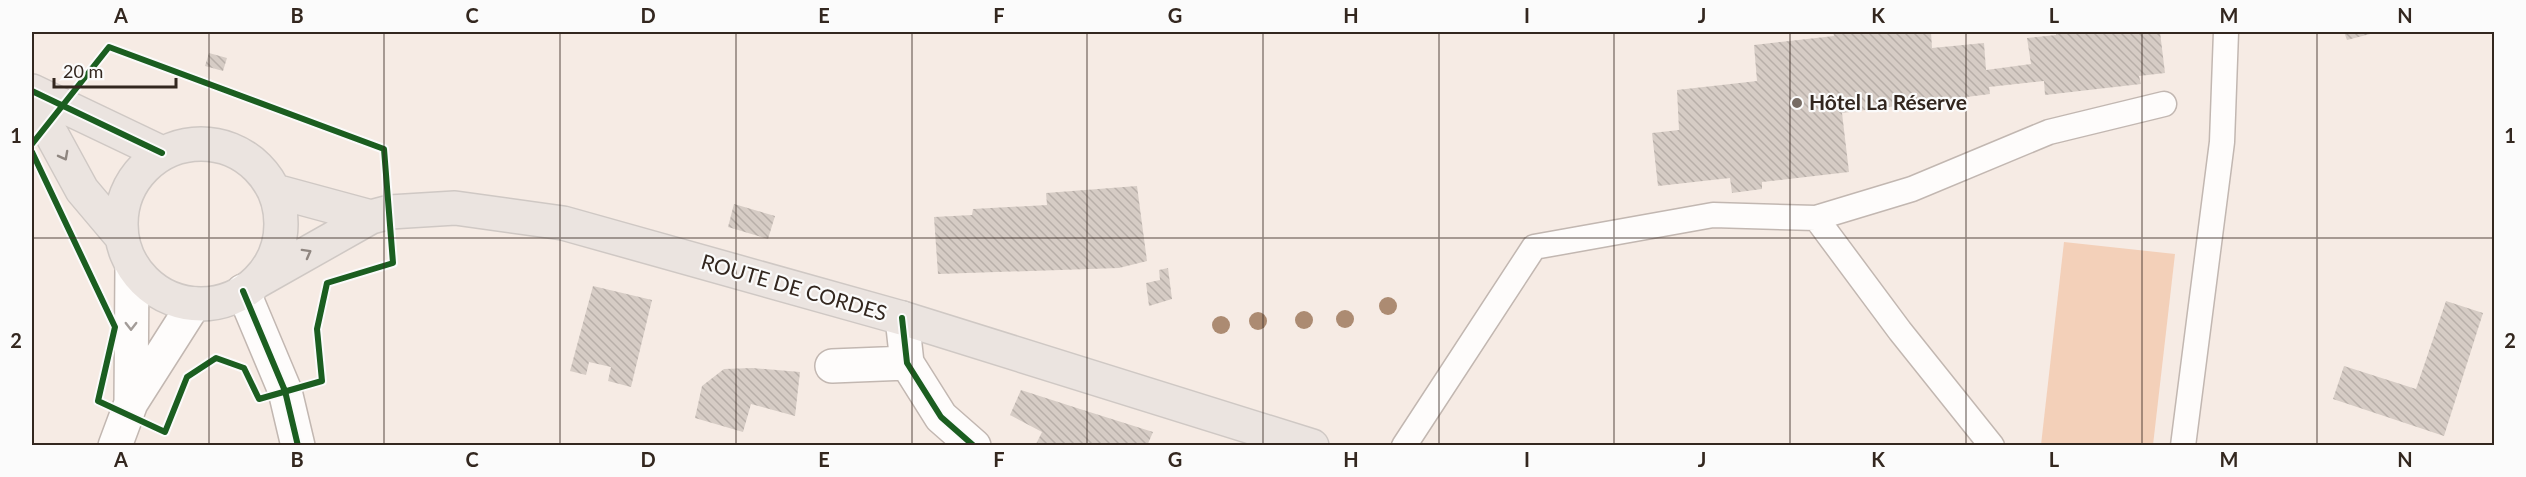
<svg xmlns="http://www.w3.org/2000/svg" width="2526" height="477" viewBox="0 0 2526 477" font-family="Lato,sans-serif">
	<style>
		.grass { fill: #f3d0b9 }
		.building { fill: url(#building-back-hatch) }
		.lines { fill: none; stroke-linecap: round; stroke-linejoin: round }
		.lane-casing { stroke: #c2b7b1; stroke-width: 27 }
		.street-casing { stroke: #c2b7b1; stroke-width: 36 }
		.primary-casing { stroke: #cfc8c4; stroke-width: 36 }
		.lane { stroke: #fefcfb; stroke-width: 24 }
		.street { stroke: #fefcfb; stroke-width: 33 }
		.primary { stroke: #ebe4e0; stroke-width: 33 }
		.cycleway-casing { stroke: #fbfbfb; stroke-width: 10 }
		.cycleway { stroke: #1b5e20; stroke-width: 6 }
		.tree { fill: #ac8b72 }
		.oneway { stroke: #8f8680 }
		.oneway2 { stroke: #a39c98 }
		.grid { fill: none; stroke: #33271f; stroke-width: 1.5; stroke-opacity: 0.55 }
		.poi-dot { fill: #776c64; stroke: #fbfbfb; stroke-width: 2 }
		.labels { text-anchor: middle; stroke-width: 4.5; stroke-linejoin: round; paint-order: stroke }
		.poi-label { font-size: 21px; font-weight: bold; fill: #33271f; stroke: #fbfbfb; text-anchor: start }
		.street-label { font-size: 21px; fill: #33271f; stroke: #fbfbfb }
		.neatline { fill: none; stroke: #33271f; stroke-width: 2 }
		.grid-label { font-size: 20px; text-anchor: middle; font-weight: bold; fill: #33271f }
	</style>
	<defs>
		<pattern id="building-back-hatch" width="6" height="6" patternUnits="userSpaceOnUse" patternTransform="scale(1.5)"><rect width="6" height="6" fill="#d6ccc5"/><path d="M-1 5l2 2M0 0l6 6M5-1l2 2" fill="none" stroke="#b8afa9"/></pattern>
	</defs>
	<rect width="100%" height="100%" fill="#f6ebe4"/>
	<path class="grass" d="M2064 242 2175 254 2153 445H2041Z"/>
	<path class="building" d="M1833 32H1931L1932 48 1984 43 1986 70 2031 64 2027 38 2056 35V32H2160L2165 73 2139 76 2141 84 2045 95 2044 81 1989 87 1990 94 1842 113 1849 172 1762 182V189L1732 193 1730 178 1658 186 1652 133 1679 130 1677 90 1757 81 1754 45 1834 36Z
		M2344 32H2378L2347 40Z
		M209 53 227 58 223 71 205 66Z
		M1137 186 1147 261 1119 268 938 274 934 217 972 215 973 209 1047 205 1046 193Z
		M734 204 775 216 768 239 728 227Z
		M1168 268 1172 299 1149 306 1146 283 1160 280 1159 270Z
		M593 286 652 300 631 387 608 381 611 367 589 362 586 375 570 371Z
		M2446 301 2483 313 2444 436 2333 399 2344 366 2416 389Z
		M752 368 800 372 795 416 751 404 743 432 695 418 702 386 724 369Z
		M1021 390 1080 409 1153 432 1147 446H1035L1042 432 1010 415Z"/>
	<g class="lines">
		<defs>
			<path id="lane" d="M1816 218 1912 189 2049 132 2164 104
				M1404 446 1534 247 1713 215 1816 218 1900 331 1992 446
				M2183 446 2222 142 2226 32"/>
			<path id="street" d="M243 291 285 391 298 446
				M902 318 907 363 941 417 974 446
				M832 366 907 363
				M131 403 132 267
				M115 446 131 403 194 304"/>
			<path id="primary" d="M32 91 162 153
				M32 108 52 135 82 190 120 235
				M121 224a80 80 0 1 1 160 0a80 80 0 1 1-160 0Z
				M275 191 371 217
				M256 282 371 217 390 212 455 208 563 223 902 318 1312 446"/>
		</defs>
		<use href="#lane" class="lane-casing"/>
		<use href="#street" class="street-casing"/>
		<use href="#primary" class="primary-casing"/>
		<use href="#lane" class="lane"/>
		<use href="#street" class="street"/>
		<use href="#primary" class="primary"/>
		<defs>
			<path id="cycleway" d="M32 91 162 153
				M32 144 109 47 384 149 393 263 327 283 317 329 322 381 259 399 244 368 216 358 187 377 165 432 98 401 115 327 32 152
				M243 291 285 391 298 446
				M902 318 907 363 941 417 974 446"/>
		</defs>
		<use href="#cycleway" class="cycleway-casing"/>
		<use href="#cycleway" class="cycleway"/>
	</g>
	<g class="tree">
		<circle cx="1388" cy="306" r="9"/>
		<circle cx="1345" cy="319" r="9"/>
		<circle cx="1304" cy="320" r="9"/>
		<circle cx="1258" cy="321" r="9"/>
		<circle cx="1221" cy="325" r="9"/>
	</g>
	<defs><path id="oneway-chevron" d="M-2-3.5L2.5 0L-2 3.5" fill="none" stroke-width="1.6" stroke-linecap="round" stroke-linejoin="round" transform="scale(1.5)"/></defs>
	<g class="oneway">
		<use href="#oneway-chevron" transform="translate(64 156) rotate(62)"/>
		<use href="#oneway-chevron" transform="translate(307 253) rotate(-29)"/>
	</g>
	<use class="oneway2" href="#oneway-chevron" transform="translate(131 326) rotate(90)"/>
	<path class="grid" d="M209 32V446M384 32V446M560 32V446M736 32V446M912 32V446M1087 32V446M1263 32V446M1439 32V446M1614 32V446M1790 32V446M1966 32V446M2142 32V446M2317 32V446M32 238H2494"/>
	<circle class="poi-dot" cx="1797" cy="103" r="6"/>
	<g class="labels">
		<g class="poi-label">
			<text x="1809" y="110">Hôtel La Réserve</text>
		</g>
		<g class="street-label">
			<text transform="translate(794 288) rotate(16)" y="7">ROUTE DE CORDES</text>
		</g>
	</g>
	<rect width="2526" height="477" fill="none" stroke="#fbfbfb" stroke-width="66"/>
	<path d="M54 78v9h122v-9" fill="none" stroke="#33271f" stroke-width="3"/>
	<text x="63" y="78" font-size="18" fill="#33271f" stroke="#fbfbfb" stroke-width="4.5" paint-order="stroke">20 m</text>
	<rect x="33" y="33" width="2460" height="411" class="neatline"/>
	<g class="grid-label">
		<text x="121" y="23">A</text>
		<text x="297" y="23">B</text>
		<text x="472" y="23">C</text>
		<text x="648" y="23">D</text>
		<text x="824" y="23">E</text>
		<text x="999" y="23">F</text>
		<text x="1175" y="23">G</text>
		<text x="1351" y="23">H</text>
		<text x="1527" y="23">I</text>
		<text x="1702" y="23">J</text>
		<text x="1878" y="23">K</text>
		<text x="2054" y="23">L</text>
		<text x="2229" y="23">M</text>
		<text x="2405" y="23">N</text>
		<text x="16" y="143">1</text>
		<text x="2510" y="143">1</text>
		<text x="16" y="348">2</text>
		<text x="2510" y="348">2</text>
		<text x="121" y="467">A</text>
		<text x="297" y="467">B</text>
		<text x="472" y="467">C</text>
		<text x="648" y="467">D</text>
		<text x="824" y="467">E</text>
		<text x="999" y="467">F</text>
		<text x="1175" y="467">G</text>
		<text x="1351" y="467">H</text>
		<text x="1527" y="467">I</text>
		<text x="1702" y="467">J</text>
		<text x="1878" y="467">K</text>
		<text x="2054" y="467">L</text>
		<text x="2229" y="467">M</text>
		<text x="2405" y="467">N</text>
	</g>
</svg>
